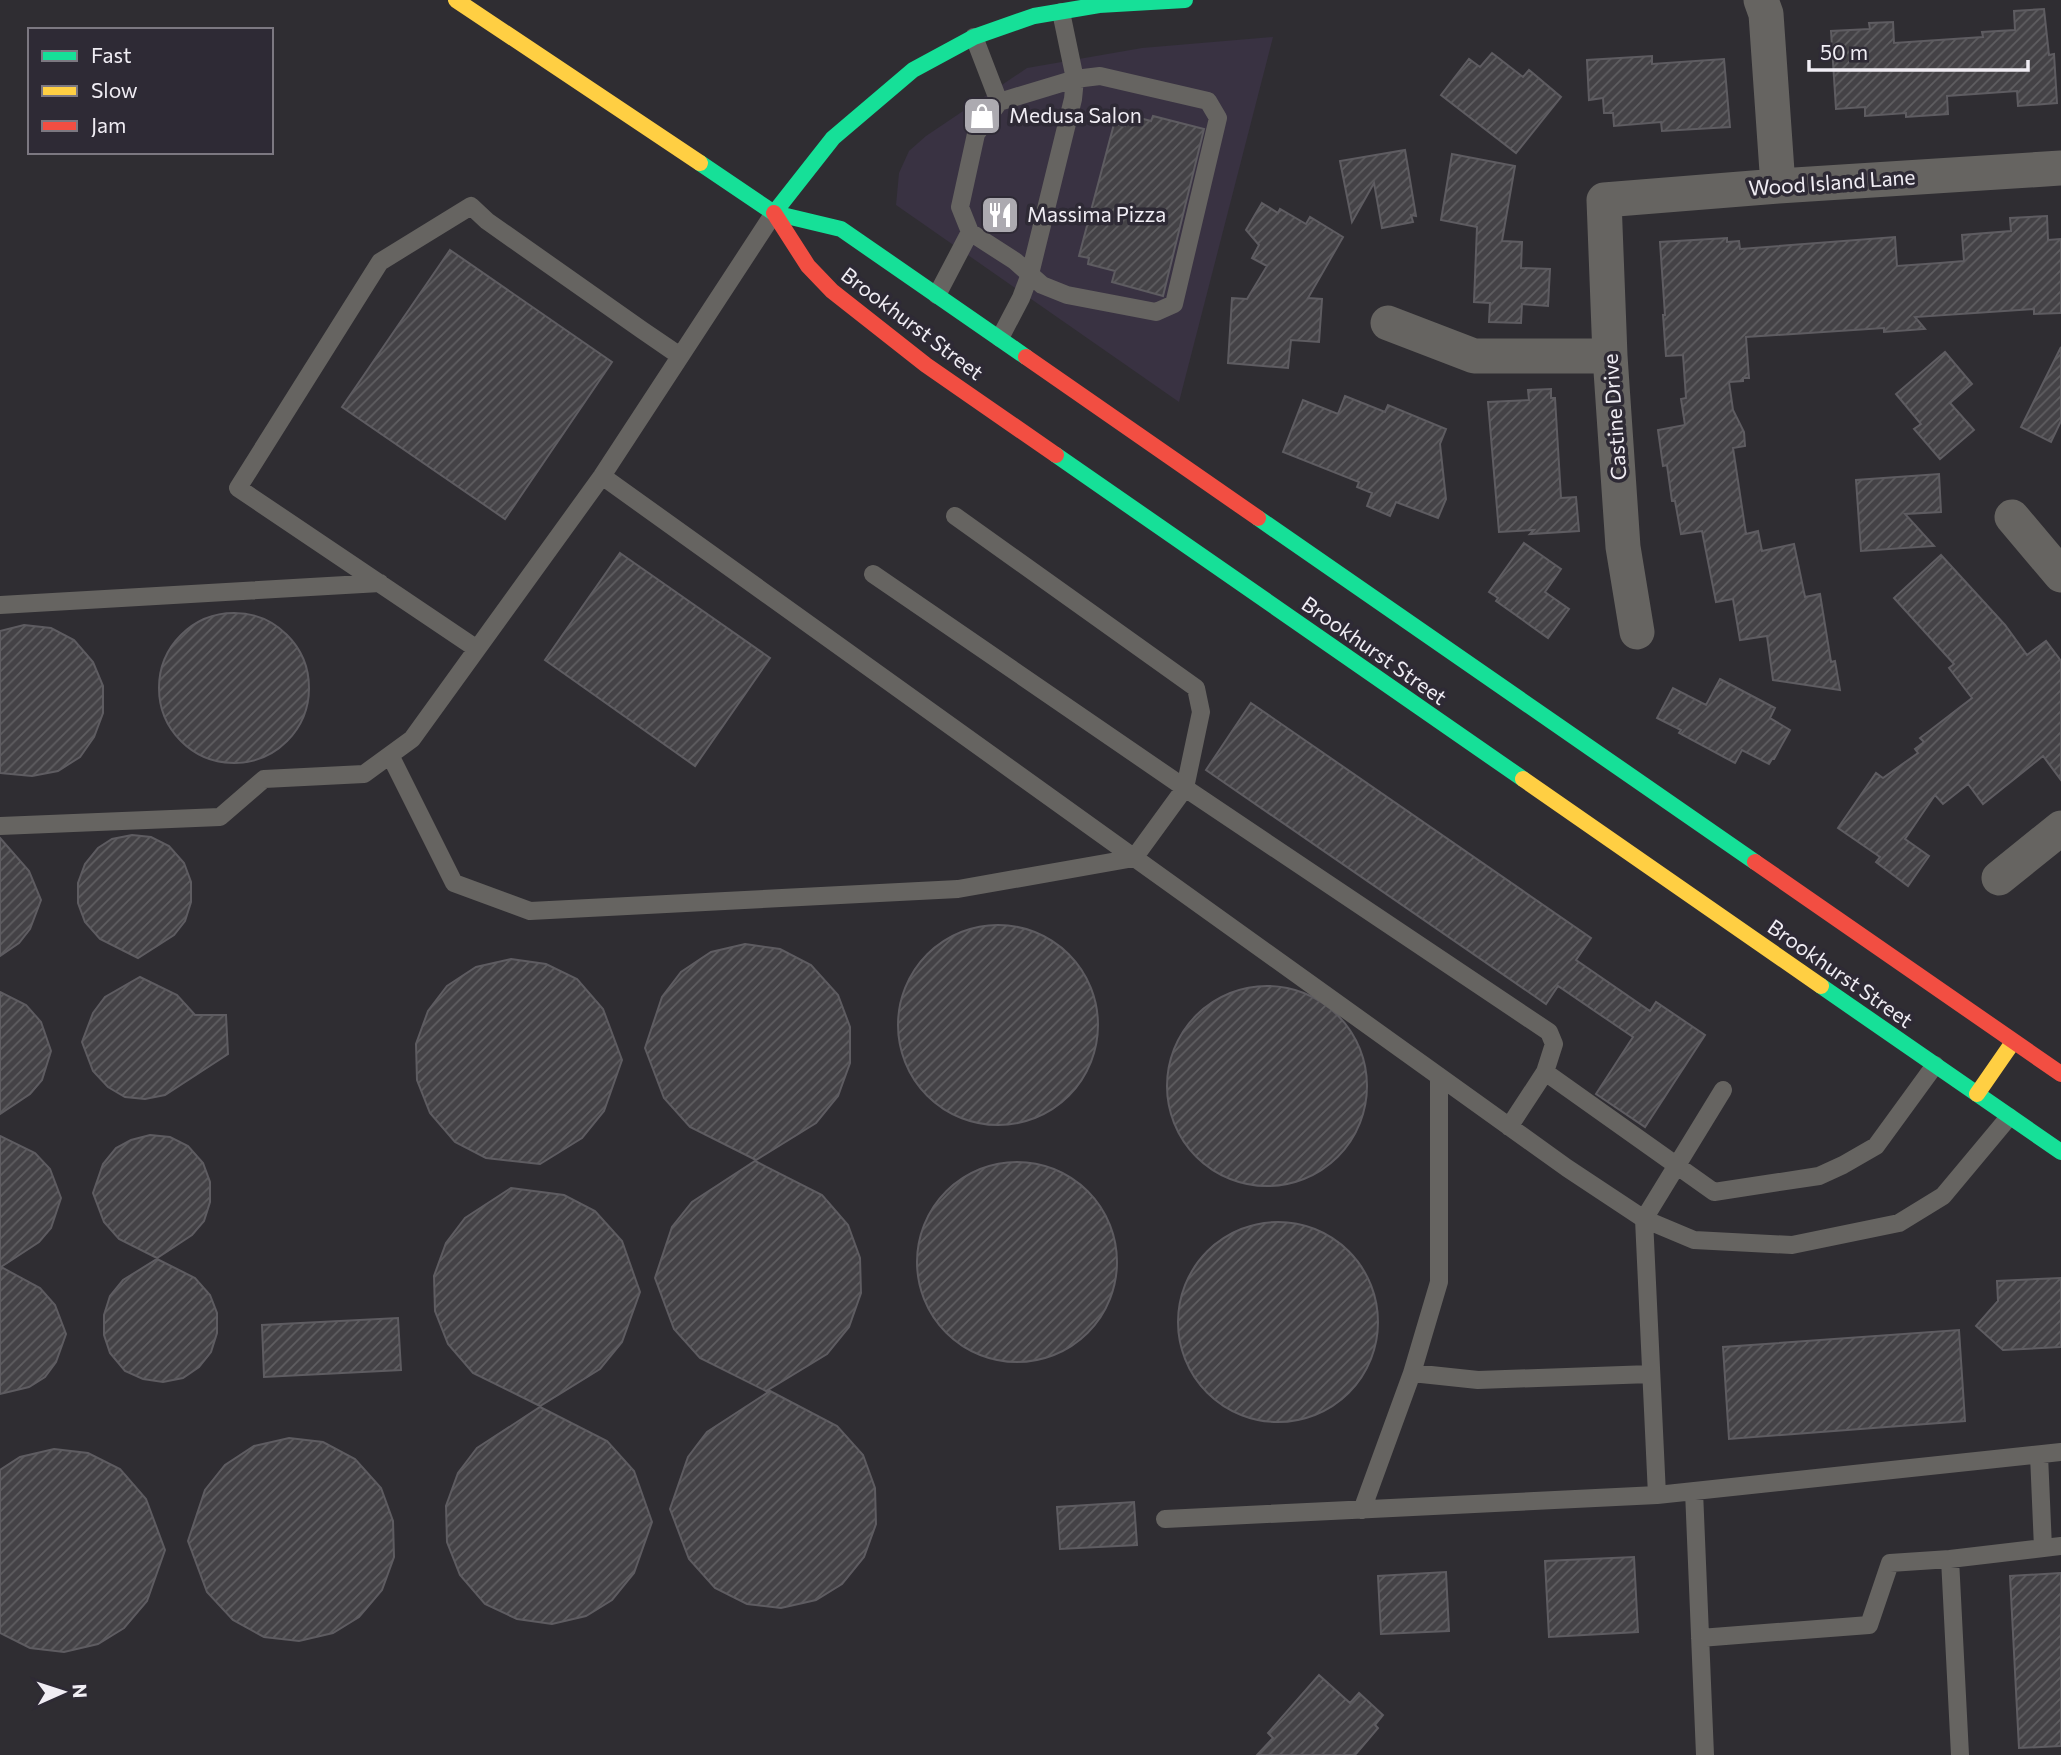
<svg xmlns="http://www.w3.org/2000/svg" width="2061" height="1755" viewBox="0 0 2061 1755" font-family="Commissioner,sans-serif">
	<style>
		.built { fill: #393242 }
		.building { fill: url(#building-hatch); stroke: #5e5c61; stroke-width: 2 }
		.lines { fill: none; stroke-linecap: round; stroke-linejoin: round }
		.lane { stroke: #666461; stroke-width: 18 }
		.street { stroke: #666461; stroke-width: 35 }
		.fast { stroke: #16e098; stroke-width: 16 }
		.slow { stroke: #ffcf43; stroke-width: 16 }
		.jam { stroke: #f24e42; stroke-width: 16 }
		.labels { text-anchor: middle; stroke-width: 7; stroke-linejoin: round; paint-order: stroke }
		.poi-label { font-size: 21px; fill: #f0edf4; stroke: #2e2a35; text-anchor: start }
		.street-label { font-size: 21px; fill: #f0edf4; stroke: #2e2a35 }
	</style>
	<defs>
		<pattern id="building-hatch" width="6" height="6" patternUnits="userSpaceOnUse" patternTransform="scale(1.75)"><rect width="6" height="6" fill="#444246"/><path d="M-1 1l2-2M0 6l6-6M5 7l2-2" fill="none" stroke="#5f5e61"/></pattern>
	</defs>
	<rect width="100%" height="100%" fill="#2f2d32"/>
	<path class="built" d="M1273 37 1179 402 896 205 899 173 909 151 926 136 1027 68 1142 48Z"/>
	<path class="building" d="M2044 9 2049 55 2054 54 2057 103 2018 106 2017 91 1947 96 1948 114 1906 117V113L1865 116V107L1836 109 1831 31 1870 29 1869 23 1893 22 1894 43 1983 37 1982 32 2015 30 2014 11Z
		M1492 53 1523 77 1529 70 1561 97 1516 153 1441 95 1469 59 1480 67Z
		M1652 56V64L1724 59 1730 127 1662 131 1661 122 1614 126 1613 113H1604L1603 98 1589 100 1587 60Z
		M1128 115 1151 121 1153 116 1204 129 1163 296 1112 282 1115 271 1088 264 1089 258 1079 256 1114 124 1125 126Z
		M1405 150 1416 216 1411 215 1413 222 1382 228 1374 183 1352 222 1340 161Z
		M1452 154 1515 166 1502 241 1522 242 1521 268 1550 269 1548 306 1522 304 1521 323 1489 322 1490 303 1474 302 1477 227 1441 220Z
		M1262 203 1278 213 1280 209 1306 224 1310 217 1343 237 1308 298 1322 299 1319 342 1291 340 1288 368 1228 363 1232 298 1247 299 1267 266 1252 258 1259 245 1246 230Z
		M2047 216 2048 240 2061 239V313L2034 314V309L1915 317 1925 329 1884 332V328L1746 337 1749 378H1743V381L1729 382 1733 410 1744 432 1745 446 1733 448 1746 534 1758 531 1762 551 1794 544 1805 597 1820 594 1831 662 1835 661 1840 690 1773 680 1767 636 1740 640 1733 599 1716 602 1702 531 1681 534 1675 501H1672L1667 465 1663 466 1658 430 1685 425 1681 399 1686 398 1683 355 1666 356 1663 315H1665L1660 242 1727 238V242L1739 241 1740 249 1895 237 1897 266 1940 263 1964 261 1962 235 2011 231 2010 218Z
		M450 250 612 362 505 519 342 407Z
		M2061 347V421L2051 442 2021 427Z
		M1945 352 1972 384 1950 403 1974 430 1940 459 1914 429 1921 424 1896 394Z
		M1551 389V398H1555L1561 498 1576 497 1579 531 1530 534 1534 530 1499 532 1488 402 1529 400 1528 390Z
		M1345 396 1385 412 1388 405 1446 429 1440 444 1446 499 1438 518 1396 502 1390 516 1367 506 1372 493 1357 487 1359 482 1283 452 1303 400 1338 414Z
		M1939 474 1941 512 1905 514 1934 546 1861 551 1856 480Z
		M1524 543 1561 569 1545 592 1569 609 1548 638 1496 601 1498 598 1489 592Z
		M620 553 770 658 695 766 545 660Z
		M1941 555 2005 625 2027 655 2046 641 2061 661V780L2043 756 1983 804 1968 784 1943 804 1935 795 1905 839 1929 856 1908 886 1876 862 1880 857 1838 828 1876 773 1883 778 1918 753 1915 749 1924 742 1920 738 1972 698 1949 668 1954 664 1894 598Z
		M159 688a75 75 0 1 1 150 0a75 75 0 1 1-150 0Z
		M24 625 51 628 74 640 93 662 103 686V713L94 737 80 757 58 771 32 776 0 773V631Z
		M1720 679 1775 708 1770 718 1790 730 1774 759H1772L1769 764 1742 750 1735 763 1679 733 1681 730 1657 718 1673 688 1706 705Z
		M1251 703 1591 938 1576 960 1650 1011 1656 1002 1705 1035 1645 1127 1596 1094 1633 1037 1558 986 1546 1004 1206 770Z
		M132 835 151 837 169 846 184 863 191 882V902L185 921 174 935 138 958 100 939 85 922 78 903V883L85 864 98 848 112 839Z
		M0 838 29 871 41 900 30 929 19 943 0 956Z
		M898 1025a100 100 0 1 1 200 0a100 100 0 1 1-200 0Z
		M745 944 780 949 811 965 838 995 850 1027V1063L838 1096 816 1123 756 1160 690 1127 664 1098 645 1048 662 997 681 972 711 952Z
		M511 959 546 964 577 979 603 1009 622 1060 604 1111 582 1138 540 1164 486 1158 455 1142 430 1113 417 1080 416 1044 428 1011 447 986 476 967Z
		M140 977 177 995 195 1015H226L228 1054 165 1095 145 1099 125 1097 108 1087 93 1071 82 1042 93 1013 105 997Z
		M1167 1086a100 100 0 1 1 200 0a100 100 0 1 1-200 0Z
		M0 992 26 1005 41 1022 51 1051 42 1080 30 1094 0 1114Z
		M150 1135 170 1137 188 1146 203 1163 210 1182V1202L204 1221 192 1235 157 1258 119 1239 104 1222 93 1193 103 1164 116 1148 131 1140Z
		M0 1136 35 1153 50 1169 61 1198 51 1228 39 1242 1 1267 40 1288 55 1305 66 1334 56 1362 45 1377 29 1387 0 1394Z
		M755 1161 822 1195 848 1225 860 1258 861 1293 849 1327 827 1354 766 1391 700 1358 674 1329 655 1278 672 1227 692 1202Z
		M917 1262a100 100 0 1 1 200 0a100 100 0 1 1-200 0Z
		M511 1188 564 1195 595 1211 622 1241 640 1292 622 1342 600 1369 540 1406 473 1373 448 1344 435 1311 434 1276 446 1243 465 1218Z
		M1178 1322a100 100 0 1 1 200 0a100 100 0 1 1-200 0Z
		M157 1259 195 1278 210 1295 217 1313V1333L211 1352 199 1367 183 1378 163 1382 143 1379 125 1371 110 1353 104 1335V1315L110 1296 123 1280Z
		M2061 1278V1347L2003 1350 1976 1326 1998 1301 1997 1281Z
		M398 1318 401 1370 264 1377 262 1325Z
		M1959 1330 1965 1421 1729 1439 1723 1347Z
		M770 1391 837 1426 863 1455 875 1488 876 1524 864 1557 842 1584 816 1600 781 1608 747 1604 715 1588 689 1559 670 1509 688 1457 707 1432Z
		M540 1407 607 1441 634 1471 652 1522 634 1573 612 1600 586 1616 552 1624 517 1619 485 1604 460 1575 447 1542 446 1506 458 1473 477 1448Z
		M289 1438 323 1442 355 1459 381 1488 393 1521 394 1557 382 1590 359 1617 333 1633 299 1641 264 1637 233 1620 207 1592 188 1541 205 1490 225 1465 254 1446Z
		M54 1449 88 1453 120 1469 146 1499 165 1550 147 1601 124 1628 98 1644 64 1652 30 1648 0 1633V1470L20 1457Z
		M1134 1502 1137 1545 1060 1549 1057 1507Z
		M1634 1557 1638 1632 1549 1637 1545 1561Z
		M1446 1572 1449 1631 1381 1634 1378 1576Z
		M2061 1573V1746L2019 1748 2010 1576Z
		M1319 1675 1350 1703 1359 1693 1383 1715 1375 1725 1378 1728 1355 1755H1257L1273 1738 1268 1733Z"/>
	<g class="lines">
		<path class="lane" d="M974 37 999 102
			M1100 76 1208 101 1218 118 1174 304 1156 312 1067 295 1042 285 1015 261 970 232 960 207 976 134 999 102 1075 79Z
			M937 295 970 232
			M1000 338 1021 298 1030 274 1073 99 1075 79 1061 12
			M602 476 1567 1168 1644 1219 1694 1240 1792 1245 1899 1223 1943 1196 2009 1117
			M873 574 1185 788 1549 1032 1554 1044 1545 1072
			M0 605 380 583
			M477 649 238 488 380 262 471 206 487 221 642 330 680 356
			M390 755 454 883 530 911 958 889 1134 858 1185 788 1201 712 1196 688 955 516
			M0 826 220 817 264 779 364 774 412 739 602 476 774 213
			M1509 1127 1545 1072 1714 1192 1819 1176 1843 1165 1876 1146 1935 1065
			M1412 1373 1478 1380 1651 1374
			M2039 1455 2043 1548
			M1694 1491 1705 1755
			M1657 1495 1644 1219 1723 1090
			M1362 1510 1412 1373 1439 1282V1076
			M1165 1519 1657 1495 2061 1452
			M1700 1638 1869 1625 1890 1563 1950 1559
			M1960 1755 1950 1559 2061 1546"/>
		<path class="street" d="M1761 0 1766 14 1778 186
			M1388 323 1474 356H1610
			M2012 517 2061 575
			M1637 632 1623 547 1610 356 1604 200 1778 186 2061 168
			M1999 878 2061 828"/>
		<path class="fast" d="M700 163 774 213 841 229 1026 357
			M774 213 833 138 913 70 974 37 1034 16 1099 5 1185 0
			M1056 455 1523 779
			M1258 518 1755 862
			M1821 986 2061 1152"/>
		<path class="slow" d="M456 0 700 163
			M1523 779 1821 986
			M1977 1094 2013 1042"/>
		<path class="jam" d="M774 213 808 266 832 291 926 365 1056 455
			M1026 357 1258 518
			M1755 862 2061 1074"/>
	</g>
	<defs>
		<symbol id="shop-square" viewBox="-11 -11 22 22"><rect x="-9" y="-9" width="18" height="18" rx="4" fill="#acaab0" stroke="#2e2a35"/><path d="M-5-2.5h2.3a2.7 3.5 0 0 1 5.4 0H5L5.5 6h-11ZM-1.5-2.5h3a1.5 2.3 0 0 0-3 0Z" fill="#fff"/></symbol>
		<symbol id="restaurant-square" viewBox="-11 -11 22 22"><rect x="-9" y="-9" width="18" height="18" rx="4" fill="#acaab0" stroke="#2e2a35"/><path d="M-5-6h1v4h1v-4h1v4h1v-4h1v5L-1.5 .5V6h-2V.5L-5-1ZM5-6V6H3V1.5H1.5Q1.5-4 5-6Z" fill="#fff"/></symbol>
	</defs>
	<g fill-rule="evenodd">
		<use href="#shop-square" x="960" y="94" width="44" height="44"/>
		<use href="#restaurant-square" x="978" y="193" width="44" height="44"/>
	</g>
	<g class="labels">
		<g class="poi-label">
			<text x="1009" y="123">Medusa Salon</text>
			<text x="1027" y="222">Massima Pizza</text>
		</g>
		<g class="street-label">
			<text transform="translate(1832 183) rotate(-4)" y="7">Wood Island Lane</text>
			<text transform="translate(912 324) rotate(37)" y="7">Brookhurst Street</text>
			<text transform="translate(1615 417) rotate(-94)" y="7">Castine Drive</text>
			<text transform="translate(1374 651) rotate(35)" y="7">Brookhurst Street</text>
			<text transform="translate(1840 974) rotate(35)" y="7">Brookhurst Street</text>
		</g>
	</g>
	<rect x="28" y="28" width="245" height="126" fill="#2e2a35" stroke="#7c7881" stroke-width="2"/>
	<rect x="42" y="51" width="35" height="10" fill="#16e098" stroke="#7c7881" stroke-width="2"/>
	<text x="91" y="63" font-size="21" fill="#f0edf4">Fast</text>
	<rect x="42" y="86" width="35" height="10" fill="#ffcf43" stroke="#7c7881" stroke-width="2"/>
	<text x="91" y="98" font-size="21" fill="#f0edf4">Slow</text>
	<rect x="42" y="121" width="35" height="10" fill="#f24e42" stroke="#7c7881" stroke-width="2"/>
	<text x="91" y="133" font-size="21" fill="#f0edf4">Jam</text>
	<g transform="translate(63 1692) rotate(87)" stroke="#2e2a35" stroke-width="5" paint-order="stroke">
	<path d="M0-5L12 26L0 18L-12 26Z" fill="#f0edf4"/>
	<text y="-10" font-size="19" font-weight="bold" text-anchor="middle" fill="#f0edf4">N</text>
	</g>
	<path d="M1809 60v10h219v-10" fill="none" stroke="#f0edf4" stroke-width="3.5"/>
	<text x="1820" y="60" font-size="21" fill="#f0edf4" stroke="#2e2a35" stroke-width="5" paint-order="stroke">50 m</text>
</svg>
